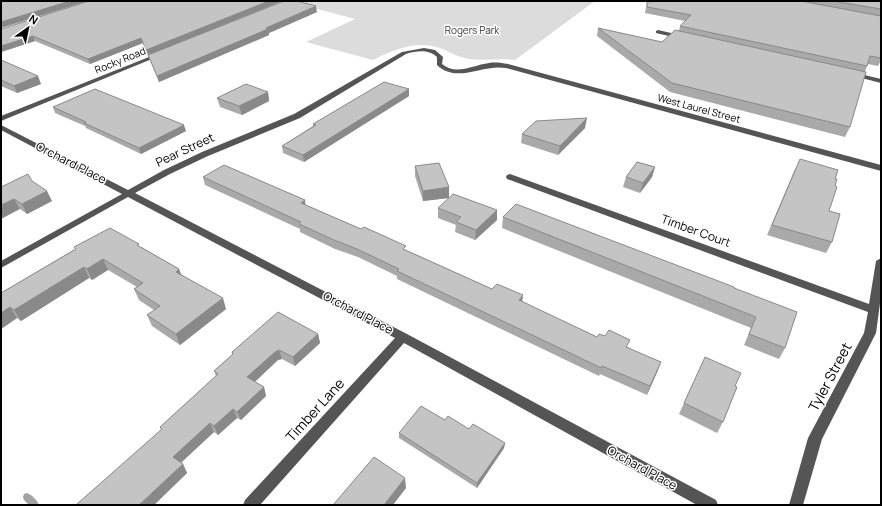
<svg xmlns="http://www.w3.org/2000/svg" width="882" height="506" viewBox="0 0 882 506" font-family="Manrope,sans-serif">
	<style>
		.green { fill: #dcdcdc }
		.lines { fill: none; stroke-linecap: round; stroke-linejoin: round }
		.stream { fill: #a3a3a3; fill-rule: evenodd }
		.minor { fill: #555; fill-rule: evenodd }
		.wall { fill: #a9a9a9 }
		.shaded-wall { fill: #898989 }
		.building { fill: #c4c4c4; stroke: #898989 }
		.labels { text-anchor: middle; stroke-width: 3; stroke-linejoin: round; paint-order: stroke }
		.far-park-label { font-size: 10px; fill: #333; stroke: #fff }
		.far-street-label { font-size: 10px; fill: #000; stroke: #fff }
		.street-label { font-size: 12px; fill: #000; stroke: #fff }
		.near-street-label { font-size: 14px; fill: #000; stroke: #fff }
	</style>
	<rect width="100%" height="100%" fill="#fff"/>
	<path class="green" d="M287 1H595L515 60C499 58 483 61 469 59 458 57 450 52 440 48 416 40 395 49 373 60L306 42 355 19Z"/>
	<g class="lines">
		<path class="stream" d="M27 493C32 495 37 500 39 505H29L24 500 23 497 24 494Z"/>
		<path class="minor" d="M658 30 684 36 685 37 682 39 656 33V31Z
			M424 48 435 50 443 57 442 64C456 76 473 65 489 63 495 62 502 63 508 64L881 165V171L506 68C482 64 457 84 437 65V57C428 49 417 51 406 54L300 118 208 156 170 174 135 193 407 334 716 500 718 505H697L404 343 260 505H243L245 500 395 338 128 197 1 268V261L122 194 1 130V125L128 190 164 170 202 152 294 114 402 52Z
			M159 53 164 54 1 121V116Z
			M852 72 881 79V83L850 75V73Z
			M510 174 869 304 876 261 881 258V296L876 333 822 439 803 505H789L808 438 864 333 868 312 507 179 506 177 507 175Z"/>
	</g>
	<path class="wall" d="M661 1H881V60L878 66 868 64 865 71 850 127 845 137 670 92 597 36 598 28 662 42 679 31 680 26 685 21 645 13 647 2Z
		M280 2 148 55 143 43 90 64 35 41 1 52V29Z
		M317 12 269 33V35L159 82 148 55Z
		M1 60 41 84 17 93 1 86Z
		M409 89V96L304 162 283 153 282 146 313 126V124Z
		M268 92 269 101 242 115 220 107 217 98Z
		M53 107 186 131 141 154 86 128 85 126 55 113Z
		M585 128 558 155 521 143 522 134Z
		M415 166 449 198 423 201 415 176Z
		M655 167 652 177 640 193 623 187 626 177Z
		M795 169 835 186 829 211 832 242 826 253 767 235Z
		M203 177 306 205 492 289 522 302 597 337 628 347 658 370 647 395 600 374 599 376 397 279V276L358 257 335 249 300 232V229L205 185Z
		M32 181 52 201 27 214 20 209 1 187Z
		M438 208 497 220 475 240 455 232 456 225 438 218Z
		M503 217 734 288 785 348 779 359 744 345 751 328 502 228Z
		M74 247H141L179 269 181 274 226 309 180 345 152 326 147 315 154 310 139 300 134 289 137 287 108 270 92 280 89 278 21 321 17 318 1 329V293L75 249Z
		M318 334 320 343 295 366 282 359 278 360 255 382 264 387 266 396 241 420 237 418 218 435 214 432 181 463 183 464 187 473 154 505 161 430 160 427 216 376 214 371 232 355V352Z
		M735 386 723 422 717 433 679 414 684 403Z
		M445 420 469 429 505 443 504 448 477 488 399 438V433Z"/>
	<path class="shaded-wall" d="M70 1H88L1 28V22Z
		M269 1H280V2L148 55 146 50Z
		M316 6 317 12 269 33V35L159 82 157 76Z
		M33 36 35 41 1 52V46Z
		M141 38 143 43 90 64 88 59Z
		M38 76 41 84 17 93 14 86Z
		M409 89V96L304 162 303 155Z
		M268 92 269 101 242 115 239 106Z
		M587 118 585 128 558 155 560 146Z
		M184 125 186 131 141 154 139 148Z
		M655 167 652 177 640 193 643 183Z
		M449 187V198L423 201V191Z
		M47 191 52 201 27 214 22 204Z
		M14 199 20 209 1 219V205Z
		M305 200 306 209 301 203Z
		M497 210V220L475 240 476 230Z
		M103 259 108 270 92 280 87 269Z
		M84 267 89 278 21 321 14 310Z
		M179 269 183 280 176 272Z
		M523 295 522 304 519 300Z
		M223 298 226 309 180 345 176 334Z
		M10 307 17 318 1 329V313Z
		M318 334 320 343 295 366 293 357Z
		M279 350 282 359 278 360 250 386 247 377 275 352Z
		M661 362 658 370 647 395 650 386Z
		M264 387 266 396 241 420 237 412Z
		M233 409 237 418 218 435 214 426Z
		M210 423 214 432 178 465 173 457Z
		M505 443 504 448 477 488V483Z
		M183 464 187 473 154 505H139Z
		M405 478 406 488 393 505H384Z"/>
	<path class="building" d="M1 1H70L1 22Z
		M89 1H269L146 50 141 38 88 59 33 36 1 46V29Z
		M284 1H297L316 6 266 28 268 29 157 76 148 55Z
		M661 1H801L881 16V58L870 56 867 66 680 26 691 15 647 7V2Z
		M833 1H881V9Z
		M598 28 662 42 675 30 866 72 850 127 672 83Z
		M1 60 38 76 14 86 1 80Z
		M384 82 409 89 303 155 282 146 316 125 313 124Z
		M246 84 268 92 239 106 217 98Z
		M95 89 184 125 139 148 84 123 86 122 53 107Z
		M587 118 560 146 522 134 536 121Z
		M800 159 838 170 835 179H837L835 186 837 187 829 211 840 214 832 242 772 225Z
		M637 162 655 167 643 183 626 177Z
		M439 163 449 187 423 191 415 166Z
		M224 165 305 200 301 203 361 229 364 227 406 246 403 249 492 289 497 284 523 295 519 300 597 337 599 334 605 336 609 330 630 340 626 347 661 362 650 386 602 366 601 368 568 352 397 271 399 269 357 249 334 240 299 224 301 222 203 177Z
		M28 174 32 181 47 191 22 204 14 199 1 205V187Z
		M453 194 497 210 476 230 456 222 461 217 438 208Z
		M516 204 734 287V288L797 312 785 348 749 334 756 317 503 217Z
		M110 228 139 244 137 245 179 269 176 272 223 298 176 334 147 315 160 306 134 289 143 283 103 259 87 269 84 267 14 310 10 307 1 313V293L76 249 74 247Z
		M278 312 318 334 293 357 279 350 275 352 247 377 264 387 237 412 233 409 214 426 210 423 173 457 183 464 139 505H78L77 504 162 429 160 427 218 374 214 371 233 354 232 352Z
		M705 357 741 373 735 386 737 387 723 422 684 403Z
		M421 406 445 420 448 416 469 429 473 424 505 443 477 483 399 433Z
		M374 457 405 478 384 505H333Z"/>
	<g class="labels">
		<g class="far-park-label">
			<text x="472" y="34">Rogers Park</text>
		</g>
		<g class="far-street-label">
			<text transform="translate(120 60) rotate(-22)" y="4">Rocky Road</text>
			<text transform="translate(699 108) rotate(15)" y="4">West Laurel Street</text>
		</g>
		<g class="street-label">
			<text transform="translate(185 150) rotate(-25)" y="4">Pear Street</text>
			<text transform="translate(71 163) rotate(27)" y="4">Orchard Place</text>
			<text transform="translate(696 231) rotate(20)" y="4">Timber Court</text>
			<text transform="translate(358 313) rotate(28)" y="4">Orchard Place</text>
			<text transform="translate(642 468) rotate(29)" y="4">Orchard Place</text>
		</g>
		<g class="near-street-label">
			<text transform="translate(830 377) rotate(-62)" y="5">Tyler Street</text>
			<text transform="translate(315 410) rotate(-48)" y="5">Timber Lane</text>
		</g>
	</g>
	<rect width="882" height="506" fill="none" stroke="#000000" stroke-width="4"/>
	<g transform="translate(28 28) rotate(33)" stroke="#ffffff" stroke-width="3" paint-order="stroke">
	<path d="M0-3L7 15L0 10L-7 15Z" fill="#000000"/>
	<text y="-6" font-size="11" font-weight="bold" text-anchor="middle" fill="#000000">N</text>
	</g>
</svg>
